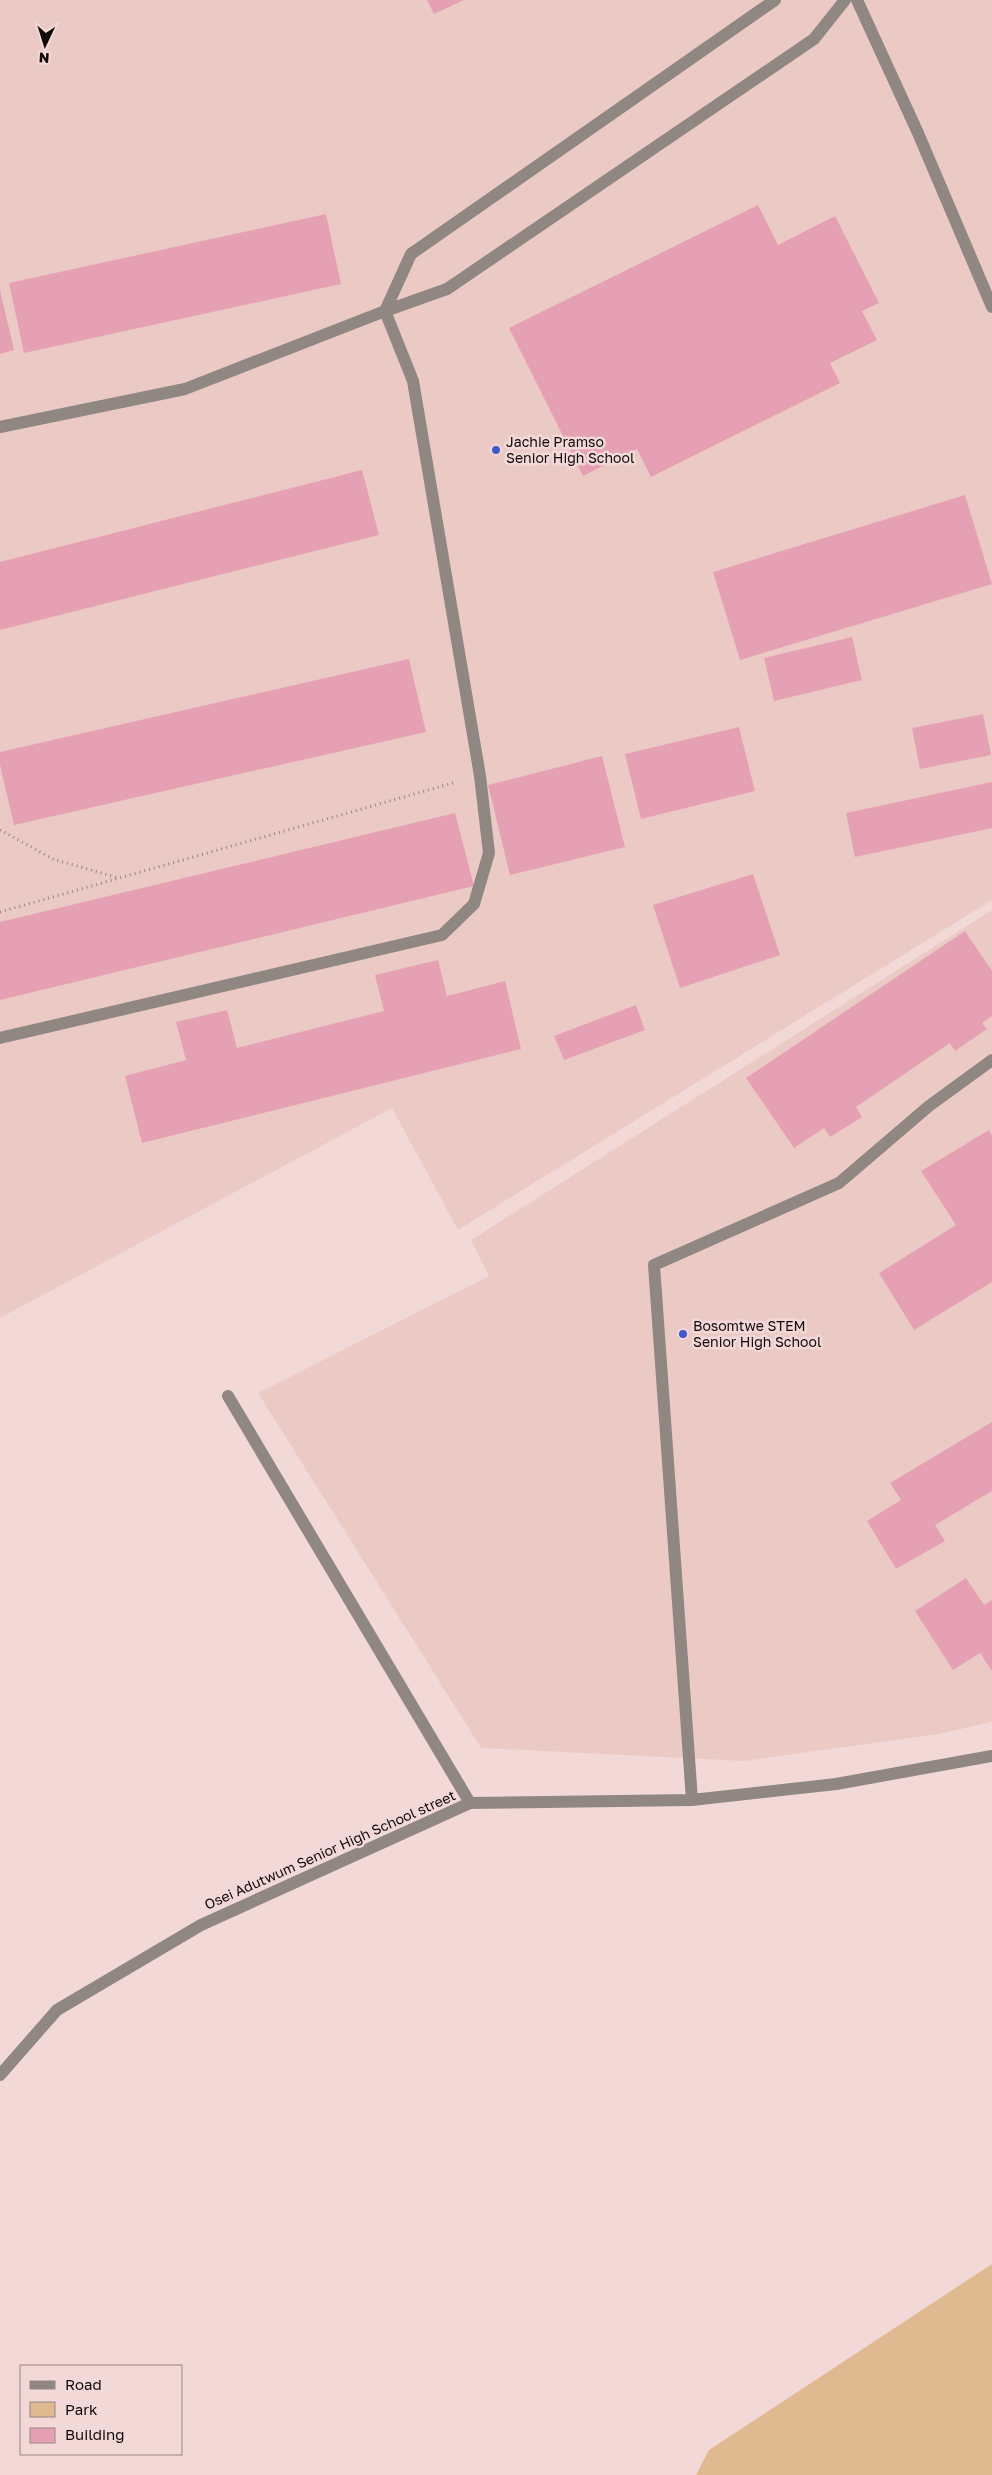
<svg xmlns="http://www.w3.org/2000/svg" width="992" height="2475" viewBox="0 0 992 2475" font-family="'Golos Text',sans-serif">
	<style>
		.built { fill: #ebcac6 }
		.green { fill: #dfba90 }
		.building { fill: #e5a1b3 }
		.lines { fill: none; stroke-linecap: round; stroke-linejoin: round }
		.path { stroke: #958381; stroke-width: 3; stroke-dasharray: 1 4; stroke-linecap: butt }
		.lane { stroke: #908783; stroke-width: 12 }
		.street { stroke: #908783; stroke-width: 12 }
		.poi-dot { fill: #4157ca; stroke: #f2d9d7; stroke-width: 2 }
		.labels { text-anchor: middle; stroke-width: 5; stroke-linejoin: round; paint-order: stroke }
		.poi-label { font-size: 14px; fill: #120a09; stroke: #f2d9d7; text-anchor: start }
		.street-label { font-size: 14px; fill: #120a09; stroke: #f2d9d7 }
	</style>
	<rect width="100%" height="100%" fill="#f2d9d7"/>
	<path class="built" d="M0 0H992V900L458 1230 392 1108 0 1318Z
		M992 910V1722L938 1734 745 1761 481 1748 258 1393 489 1276 471 1240Z"/>
	<path class="green" d="M992 2264V2475H696L709 2450Z"/>
	<path class="building" d="M427 0H464L434 14Z
		M758 205 778 245 835 216 879 303 862 311 877 340 830 363 840 383 651 477 637 449 583 476 509 328Z
		M326 214 341 284 24 353 9 283Z
		M0 290 14 350 0 354Z
		M362 470 379 535 0 630V562Z
		M965 495 992 584 740 660 713 572Z
		M852 637 862 680 774 701 764 658Z
		M409 659 426 732 14 825 0 765V752Z
		M983 714 991 755 920 769 912 728Z
		M739 727 755 791 641 819 625 754Z
		M602 756 625 847 510 875 488 785Z
		M992 782V828L855 857 846 813Z
		M455 813 474 886 0 1000V922Z
		M753 874 780 955 680 988 653 905Z
		M965 931 992 971V1016L982 1023 987 1029 955 1051 950 1043 856 1107 862 1117 830 1137 824 1128 794 1148 746 1078Z
		M438 960 447 996 505 981 521 1049 142 1143 125 1076 186 1060 176 1022 227 1010 237 1048 384 1011 375 975Z
		M636 1005 645 1030 564 1060 554 1036Z
		M989 1130 992 1135V1282L914 1330 879 1273 956 1225 921 1171Z
		M992 1422V1491L935 1525 945 1541 896 1569 867 1521 901 1500 890 1483Z
		M966 1578 984 1605 992 1600V1671L980 1653 953 1670 915 1611Z"/>
	<g class="lines">
		<path class="path" d="M0 830 53 859 118 878
			M0 912 453 783"/>
		<path class="lane" d="M857 0 918 133 992 307
			M0 427 185 389 385 311 447 289 814 39 845 0
			M0 1038 442 935 474 904 489 853 480 776 413 381 385 311 411 254 775 0
			M692 1800 654 1265 839 1183 929 1106 992 1060"/>
		<path class="street" d="M228 1396 470 1803
			M0 2075 57 2010 201 1925 470 1803 692 1800 836 1784 992 1756"/>
	</g>
	<g class="poi-dot">
		<circle cx="496" cy="450" r="5"/>
		<circle cx="683" cy="1334" r="5"/>
	</g>
	<g class="labels">
		<g class="poi-label">
			<text x="506" y="447">Jachie Pramso<tspan x="506" dy="16">Senior High School</tspan></text>
			<text x="693" y="1331">Bosomtwe STEM<tspan x="693" dy="16">Senior High School</tspan></text>
		</g>
		<g class="street-label">
			<text transform="translate(330 1850) rotate(-24)" y="5">Osei Adutwum Senior High School street</text>
		</g>
	</g>
	<rect x="20" y="2365" width="162" height="90" fill="#f2d9d7" stroke="#988685"/>
	<rect x="30" y="2381" width="25" height="8" fill="#908783" stroke="#988685"/>
	<text x="65" y="2390" font-size="15" fill="#120a09">Road</text>
	<rect x="30" y="2402" width="25" height="15" fill="#dfba90" stroke="#988685"/>
	<text x="65" y="2415" font-size="15" fill="#120a09">Park</text>
	<rect x="30" y="2428" width="25" height="15" fill="#e5a1b3" stroke="#988685"/>
	<text x="65" y="2440" font-size="15" fill="#120a09">Building</text>
	<g transform="translate(45 45) rotate(184)" stroke="#f2d9d7" stroke-width="4" paint-order="stroke">
	<path d="M0-4L9 19L0 12L-9 19Z" fill="#120a09"/>
	<text y="-8" font-size="14" font-weight="bold" text-anchor="middle" fill="#120a09">N</text>
	</g>
</svg>
